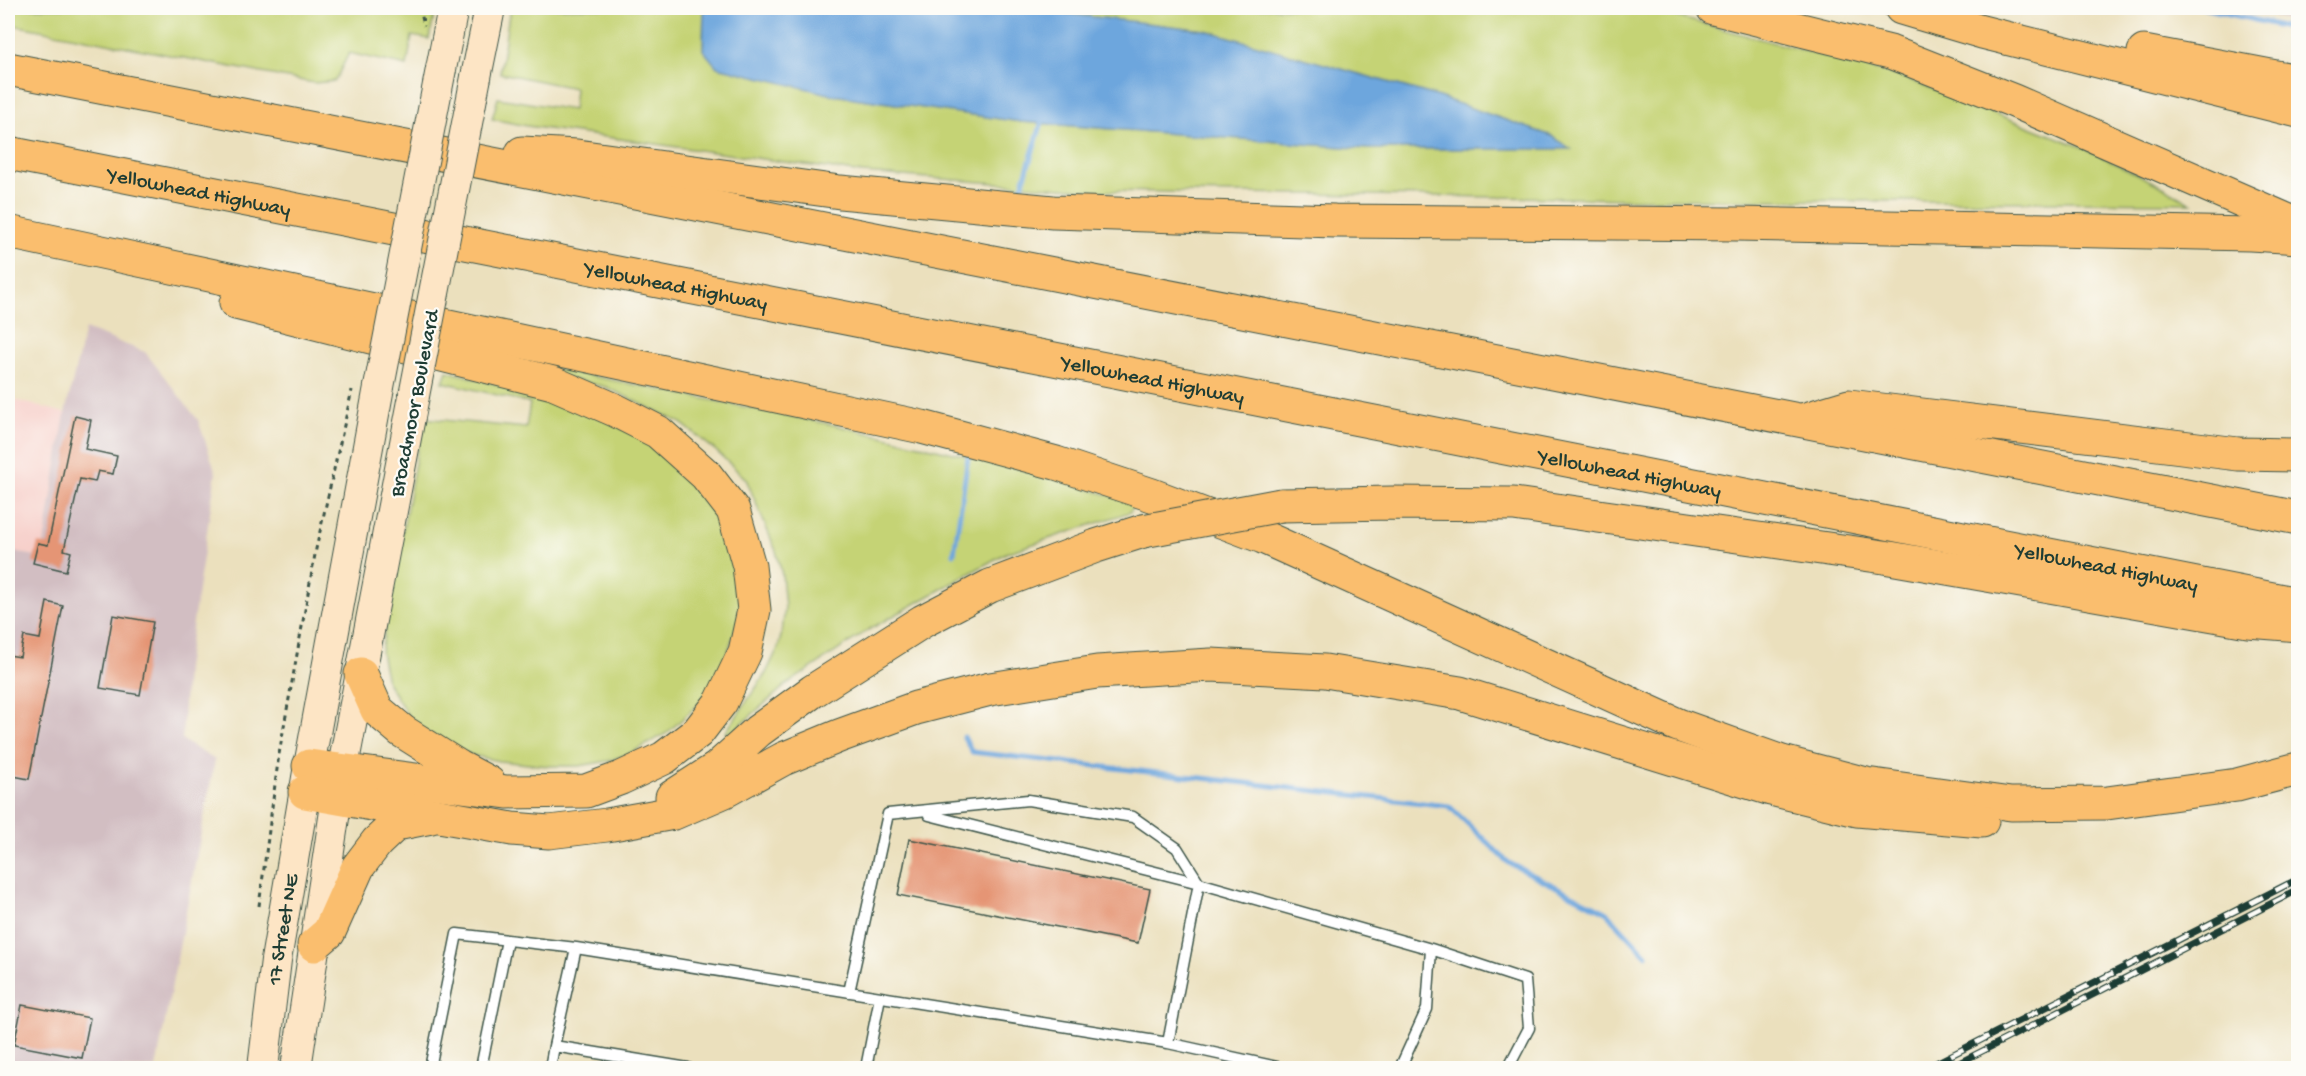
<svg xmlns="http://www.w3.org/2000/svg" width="2306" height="1076" viewBox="0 0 2306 1076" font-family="'Gochi Hand',sans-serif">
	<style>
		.built { fill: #f7d0cb }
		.industrial { fill: #d2bec2 }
		.green { fill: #c5d374; stroke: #728854; stroke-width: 1.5 }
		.water { fill: #6da6dd; stroke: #467288; stroke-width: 1.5 }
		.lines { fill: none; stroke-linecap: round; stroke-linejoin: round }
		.stream { stroke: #6da6dd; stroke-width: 5 }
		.building { fill: #e59574 }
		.service-casing { stroke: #3e5549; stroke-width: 13 }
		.secondary-casing { stroke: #3e5549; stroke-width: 32 }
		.motorway-casing { stroke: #3e5549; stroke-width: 35 }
		.path { stroke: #3e5549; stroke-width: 3; stroke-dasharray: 4.5 4.5; stroke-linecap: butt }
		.service { stroke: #fff; stroke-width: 10 }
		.secondary { stroke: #fde5c5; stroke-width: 30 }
		.motorway { stroke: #fabe6e; stroke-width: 33 }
		.rail-casing { stroke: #1f3d34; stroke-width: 7 }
		.rail { stroke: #fdfcf7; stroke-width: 4.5; stroke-dasharray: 14; stroke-linecap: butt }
		.secondary-bridge-casing { stroke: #3e5549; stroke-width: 32; stroke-linecap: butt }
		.motorway-bridge-casing { stroke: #3e5549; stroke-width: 35; stroke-linecap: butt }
		.secondary-bridge { stroke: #fde5c5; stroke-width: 30 }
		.motorway-bridge { stroke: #fabe6e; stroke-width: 33 }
		.labels { text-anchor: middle; stroke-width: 4.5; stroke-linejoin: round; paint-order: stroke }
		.street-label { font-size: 21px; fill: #1f3d34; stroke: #fdfcf7 }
	</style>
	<rect width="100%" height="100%" fill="#fdfcf7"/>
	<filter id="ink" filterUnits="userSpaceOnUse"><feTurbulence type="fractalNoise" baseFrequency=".0167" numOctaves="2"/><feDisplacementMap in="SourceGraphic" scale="12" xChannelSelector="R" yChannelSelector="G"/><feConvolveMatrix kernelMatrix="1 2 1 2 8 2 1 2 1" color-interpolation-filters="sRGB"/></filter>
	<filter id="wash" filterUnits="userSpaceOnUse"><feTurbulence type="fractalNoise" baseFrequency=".008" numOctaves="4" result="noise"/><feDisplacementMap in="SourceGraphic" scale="24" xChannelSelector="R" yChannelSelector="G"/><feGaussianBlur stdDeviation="1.35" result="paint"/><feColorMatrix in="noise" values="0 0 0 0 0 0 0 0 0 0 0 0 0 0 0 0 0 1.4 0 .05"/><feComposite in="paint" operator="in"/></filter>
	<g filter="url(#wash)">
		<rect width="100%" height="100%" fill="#ebe0bd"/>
		<path class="built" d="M8 398 65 413 42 557 8 551Z"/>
		<path class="industrial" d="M2229 8H2298V22Z
			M85 329 145 352 198 420 216 473 186 668 182 740 215 760 156 1068H8V551L42 557 65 413Z"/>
		<path class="green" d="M8 8H436L429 39 412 36 407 66 349 53 335 81 314 83 8 24Z
			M510 8H704L703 50 833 95 1022 122 1368 149H1570L1552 136 1433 95 1205 30 1018 8H1644L1902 77 2084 148 2165 188 2191 203 1633 199 1100 191 863 173 527 126 492 119 498 98 573 110 575 88 500 73Z
			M537 365 839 426 1025 470 1135 503 1130 512 1006 553 970 573 870 629 786 685 731 733H725L766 673 778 648 782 632 785 607 782 575 776 551 746 479 715 450 681 423 606 387 539 372Z
			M447 371 526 392 598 416 655 445 721 510 744 604 715 689 667 733 631 753 608 761 579 766H548L499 761 471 755 415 727 387 682 381 652 423 418 526 428 530 403 443 382Z"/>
		<path class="water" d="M704 8H1018L1205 30 1433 95 1552 136 1571 149H1368L1021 122 833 95 717 67 703 50Z"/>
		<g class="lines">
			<path class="stream" d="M2204 8 2298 30
				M1018 193 1023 183 1043 119
				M954 554 969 450
				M964 737 972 752 1449 806 1509 863 1606 912 1646 955"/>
		</g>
		<g id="blocks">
			<path class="building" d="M75 416 91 420 85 449 117 456 113 474 98 471 95 482 80 479 64 550 71 552 66 571 33 563 38 543 48 545Z
				M47 602 63 606 29 779 8 775V655L20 657 24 636 40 639Z
				M113 615 153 622 140 695 100 688Z
				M909 839 1150 889 1138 943 898 895Z
				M22 1005 90 1018 82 1058 14 1045Z"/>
		</g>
	</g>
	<g filter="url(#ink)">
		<use href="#blocks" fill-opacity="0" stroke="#3e5549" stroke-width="1.5"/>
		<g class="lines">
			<defs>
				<path id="service" d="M929 815 1199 883
					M1431 949 1525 980 1529 1028 1508 1068
					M849 992 888 814 1028 800 1133 817 1177 848 1199 883
					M554 1046 576 948 1168 1043
					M430 1068 457 934 576 948
					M481 1068 507 940
					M550 1068 554 1046 688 1068
					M866 1068 880 997
					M1282 1068 1168 1043 1199 883 1431 949 1427 1009 1400 1068"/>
				<g id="secondary">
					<path d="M441 69 453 8"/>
					<path d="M476 77 490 8"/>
					<path id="s1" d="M263 1068 276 960 309 766 379 387"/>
					<path d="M296 1068 337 798 414 396"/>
				</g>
				<g id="motorway">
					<path d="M1713 8 1890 52 2014 101 2298 225"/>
					<path d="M1901 8 1982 32 2298 111"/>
					<path d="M2144 52 2298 81"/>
					<path d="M8 69 2298 518"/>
					<path id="s2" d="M8 153 2298 604"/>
					<path d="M522 153 577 156 840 192 1053 212 1335 221 1737 224 2250 234 2298 237"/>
					<path d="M8 232 922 427 1056 463 1152 495 1263 537 1678 725 1782 762 1866 784 2011 804 2107 803 2237 785 2298 769"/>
					<path d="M236 303 553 383 615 410 658 432 706 475 733 510 749 566 754 610 745 652 721 702 698 732 664 758 621 778 586 791 507 792 309 766"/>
					<path d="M1806 419 1849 406 2238 454 2298 455"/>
					<path d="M1281 505 1392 503 1514 504 1884 557 2248 621 2298 625"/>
					<path d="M361 674 377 710 402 731 459 767 489 783"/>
					<path d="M305 792 512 829 549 832 607 825 674 813 725 791 783 759 839 736 916 708 990 689 1097 672 1211 665 1325 671 1460 693 1771 789 1857 810 1982 821"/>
					<path d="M672 797 717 768 758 731 813 691 923 621 990 586 1096 546 1143 531"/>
					<path d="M314 945 329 932 358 867 377 842 396 824 431 817"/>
				</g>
			</defs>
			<use href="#service" class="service-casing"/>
			<use href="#secondary" class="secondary-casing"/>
			<use href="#motorway" class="motorway-casing"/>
			<path class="path" d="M420 8 424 26
				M259 906 279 754 316 549 352 390"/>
			<use href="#service" class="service"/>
			<use href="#secondary" class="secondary"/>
			<use href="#motorway" class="motorway"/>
			<defs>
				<path id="rail" d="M1926 1068 2298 879
					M1949 1068 2298 890"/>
			</defs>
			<use href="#rail" class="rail-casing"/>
			<use href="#rail" class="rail"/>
			<defs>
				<path id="secondary-bridge" d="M379 387 441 69
					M414 396 476 77"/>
				<path id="motorway-bridge" d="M1143 531 1281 505"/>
			</defs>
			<use href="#secondary-bridge" class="secondary-bridge-casing"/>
			<use href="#motorway-bridge" class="motorway-bridge-casing"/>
			<use href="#secondary-bridge" class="secondary-bridge"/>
			<use href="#motorway-bridge" class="motorway-bridge"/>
		</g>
	</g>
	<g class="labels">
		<g class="street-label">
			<text dy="7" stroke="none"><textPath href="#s2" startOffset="195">Yellowhead Highway</textPath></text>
			<text dy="7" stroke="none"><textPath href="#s2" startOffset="681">Yellowhead Highway</textPath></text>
			<text dy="7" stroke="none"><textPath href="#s2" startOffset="1167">Yellowhead Highway</textPath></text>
			<text transform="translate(413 403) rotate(-79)" y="7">Broadmoor Boulevard</text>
			<text dy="7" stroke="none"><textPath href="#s2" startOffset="1653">Yellowhead Highway</textPath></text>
			<text dy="7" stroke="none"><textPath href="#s2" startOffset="2139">Yellowhead Highway</textPath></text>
			<text dy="7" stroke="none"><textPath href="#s1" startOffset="140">17 Street NE</textPath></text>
		</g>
	</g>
	<rect width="2306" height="1076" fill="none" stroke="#fdfcf7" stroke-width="30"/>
</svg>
